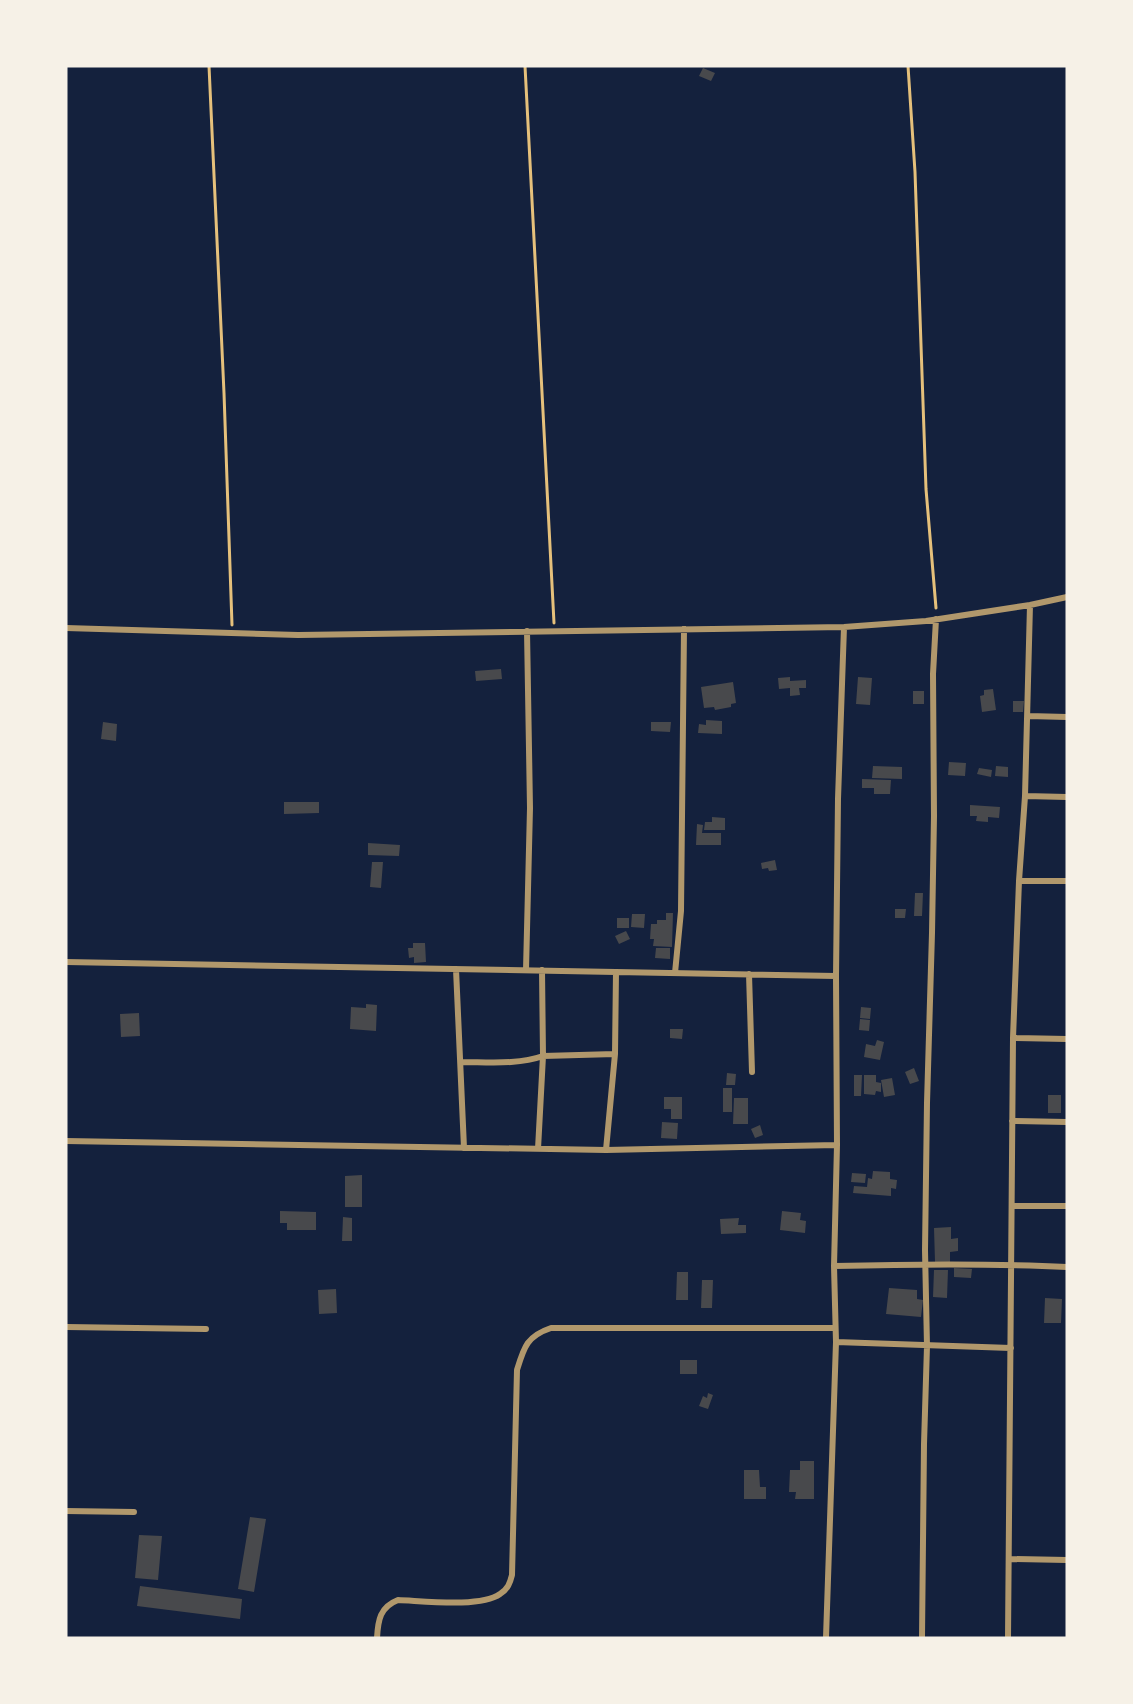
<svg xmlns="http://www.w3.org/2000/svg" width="1133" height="1704" viewBox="0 0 1133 1704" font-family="'IBM Plex Serif',serif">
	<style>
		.building { fill: #48494c }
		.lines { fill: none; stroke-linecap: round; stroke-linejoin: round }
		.path { stroke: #e5c07b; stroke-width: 3 }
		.minor { stroke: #b1986c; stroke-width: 6 }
	</style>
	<rect width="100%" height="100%" fill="#14213d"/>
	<path class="building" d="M703 68 715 73 711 81 699 76Z
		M501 669 502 679 476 681 475 671Z
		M790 677V681L806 680V688H799L800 695 790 696V688L779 689 778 678Z
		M858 677 872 678 870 705 856 704Z
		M733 682 736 703 731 704V707L715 710 714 707 704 708 701 687Z
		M993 689 996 710 982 712 980 696 984 695V690Z
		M913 691H924V704H913Z
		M1013 701H1024L1023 712H1013Z
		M706 720 722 721V734L698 733 699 724 706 725Z
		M103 722 117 724 116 741 101 739Z
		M651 722H671L670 732 651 731Z
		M949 762 966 763 965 776 948 775Z
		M873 766 902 767V779L872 778Z
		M996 766 1008 767V777L995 776Z
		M979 768 992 770 991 777 977 774Z
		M862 779 891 780 890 794H874V788H862Z
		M284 802H319V813L284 814Z
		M970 805 1000 807 999 818 988 817V822L976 821 977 816H970Z
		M712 817 725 818V830H704L705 822H712Z
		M697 824 703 825 702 833H721V845H696Z
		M368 843 400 845 399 856 368 855Z
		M775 860 777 870 769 871 768 868 762 869 761 863Z
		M372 862H383L381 888 370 887Z
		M915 893H923L922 916H914Z
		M895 909H906L905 918H895Z
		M666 913H673L672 947 653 946 654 939H650L651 924H657V920H666Z
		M632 914H645L644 928 631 927Z
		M617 918H629V928H617Z
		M626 931 630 939 619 944 615 936Z
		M413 943H425L426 962 414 963V957L409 958 408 948H413Z
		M656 948H670V959L655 958Z
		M366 1004 377 1005 376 1031 350 1029 351 1007 366 1008Z
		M861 1007 871 1008 870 1019 860 1018Z
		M139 1013 140 1036 121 1037 120 1014Z
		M860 1019 870 1020 869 1031 859 1030Z
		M670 1029H683L682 1039 670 1038Z
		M877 1040 884 1042 880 1060 864 1057 866 1044 875 1046Z
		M914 1068 919 1081 910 1084 905 1072Z
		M727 1073 736 1074 735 1085H726Z
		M854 1075H862L861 1096H854Z
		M864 1075H876V1082L881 1083V1092L876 1091 875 1095 864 1094Z
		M892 1078 895 1095 884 1097 881 1080Z
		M723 1088H732V1112H723Z
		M1048 1095H1061V1113H1048Z
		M664 1097H682V1119H671V1109H664Z
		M734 1098H748V1124H733Z
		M662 1122 678 1123 677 1139 661 1138Z
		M760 1125 763 1135 755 1138 751 1129Z
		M873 1171 890 1172V1179L897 1180 896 1189 891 1188V1196L853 1193 854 1186 867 1187 868 1178 872 1179Z
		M852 1173 866 1174 865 1183 851 1182Z
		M362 1175V1207H345V1176Z
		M280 1211 316 1212V1230H287V1223H280Z
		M782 1211 801 1213 800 1220 806 1221 805 1233 780 1230Z
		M343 1217 352 1218V1241H342Z
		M739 1218 738 1225H746V1233L721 1234 720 1219Z
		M951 1227V1239L958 1238V1251L950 1252V1262H935L934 1228Z
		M954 1268 972 1269 971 1278 954 1277Z
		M934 1270H948L947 1298 933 1297Z
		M677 1272H688V1300H676Z
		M702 1280H713L712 1308H701Z
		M889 1288 917 1290V1299L923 1300 921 1317 886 1314Z
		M336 1289 337 1313 319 1314 318 1290Z
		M1045 1298 1062 1299 1061 1323H1044Z
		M680 1360H697V1374H680Z
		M708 1393 713 1395 708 1409 699 1406 703 1396 707 1398Z
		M800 1461H814V1499H795L796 1492H789L790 1470H800Z
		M744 1470H759L760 1487H766V1499H744Z
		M250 1517 266 1519 254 1592 238 1589Z
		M139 1535 162 1536 158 1580 135 1578Z
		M140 1586 242 1599 240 1619 137 1606Z"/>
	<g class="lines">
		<path class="path" d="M209 66 224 393 232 625
			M525 66 554 623
			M908 66 915 172 926 489 936 608"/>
		<path class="minor" d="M66 628 298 635 844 627 926 621 1030 605 1067 597
			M1028 716 1067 717
			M1025 796 1067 797
			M1019 881H1067
			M66 962 836 976
			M456 969 464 1148
			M526 970 530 808 527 631
			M675 973 681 911 684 629
			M749 974 752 1072
			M1013 1038 1067 1039
			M461 1062C488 1062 518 1065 543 1056L615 1054
			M1012 1121 1067 1122
			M66 1141 606 1150 837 1145
			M538 1149 543 1056 542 970
			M606 1150 615 1054 616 972
			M1012 1206H1067
			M834 1266C912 1264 989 1263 1067 1267
			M66 1327 206 1329
			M836 1342 1011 1348
			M66 1511 134 1512
			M1009 1559 1067 1560
			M377 1638C378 1620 380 1607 398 1600 424 1601 480 1608 500 1594 508 1589 510 1583 512 1575L517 1370C524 1347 527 1336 551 1328H835
			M826 1638 836 1342 834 1266 837 1145 836 976 838 799 844 627
			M922 1638 924 1444 927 1346 925 1250 927 1103 932 933 934 816 933 674 936 619
			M1008 1638 1013 1038 1019 881 1025 796 1030 605"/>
	</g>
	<rect width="1133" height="1704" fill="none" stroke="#f6f1e7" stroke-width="135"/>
</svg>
